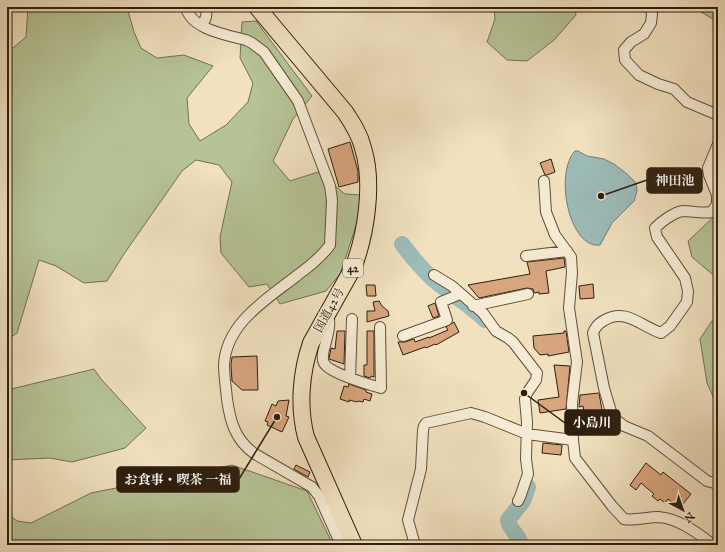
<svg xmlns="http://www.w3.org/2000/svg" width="725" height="552" viewBox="0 0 725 552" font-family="'IM FELL Great Primer','Noto Serif JP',serif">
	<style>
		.green { fill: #b6c395; stroke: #727052 }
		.water { fill: #9cbcb9; stroke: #707d75 }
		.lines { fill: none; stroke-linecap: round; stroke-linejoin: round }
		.river { stroke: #9cbcb9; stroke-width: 16 }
		.building { fill: #d8a57f; stroke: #2e1e0e }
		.minor-casing { stroke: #5f4f3a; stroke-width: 12 }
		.trunk-casing { stroke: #2e1e0e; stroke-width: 18 }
		.minor { stroke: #f6ecd5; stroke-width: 10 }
		.trunk { stroke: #f1e1bf; stroke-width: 16 }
		.labels { text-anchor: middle; stroke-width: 3.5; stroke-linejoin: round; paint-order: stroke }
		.shield { fill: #f6ecd5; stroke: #6a5c4a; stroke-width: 1 }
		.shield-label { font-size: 11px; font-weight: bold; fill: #2e1e0e }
		.street-label { font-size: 12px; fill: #2e1e0e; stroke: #f6ecd5 }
		.leader { fill: none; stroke: #2e1e0e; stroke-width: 1.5 }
		.callout-dot { fill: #2e1e0e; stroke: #f6ecd5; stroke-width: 1.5 }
		.callout { fill: #2e1e0e; stroke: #2e1e0e; stroke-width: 1.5 }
		.callout-label { font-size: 13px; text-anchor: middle; font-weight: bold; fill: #fff }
	</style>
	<rect width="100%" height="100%" fill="#f1e1bf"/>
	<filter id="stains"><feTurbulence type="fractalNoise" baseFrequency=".005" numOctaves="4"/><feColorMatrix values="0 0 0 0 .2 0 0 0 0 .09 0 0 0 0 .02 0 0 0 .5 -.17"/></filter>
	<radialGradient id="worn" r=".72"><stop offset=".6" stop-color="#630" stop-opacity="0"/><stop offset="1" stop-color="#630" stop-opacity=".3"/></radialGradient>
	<path class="green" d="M28 7H127L134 32 141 48 157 58 184 55 213 66 187 98 189 124 200 141 226 125 248 102 253 83 240 58 242 22 256 21 312 96 293 119 273 161 290 181 318 172 345 194 360 195 359 217 340 274 326 291 280 304 267 284 249 287 221 253 220 237 232 182 219 165 196 160 182 171 124 254 107 281 84 283 56 266 39 260 17 333 7 340V53L26 37Z
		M494 7H575L576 15 554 40 527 61 507 60 487 42 495 19Z
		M707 7H718V22L701 12Z
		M718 213V279L692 257 688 241Z
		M718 312V408L707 383 700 339Z
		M94 369 101 379 146 428 125 448 72 462 50 458 7 460V390Z
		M232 465 307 491 333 545H7V514L17 521 31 523 91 493Z"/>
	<path class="water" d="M575 151H578L587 156 604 159 614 164 627 174 636 183 637 191 634 201 612 223 600 245C569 249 554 173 575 151Z"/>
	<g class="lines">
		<path class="river" d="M402 244C412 257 422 270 434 280 451 294 470 305 485 320
			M521 545C520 535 509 530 508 520L523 501 528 487"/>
	</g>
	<path class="building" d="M350 142 358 171V182L339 187 328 149Z
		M551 159 555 172 547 175H545L540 163Z
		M564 258 565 267 546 271 549 293 539 294V292L534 293 533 289 527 288 479 298 468 285 530 274 527 262Z
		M593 284 594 298 580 299 579 286Z
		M366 285H375L376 296H367Z
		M379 301 382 306 388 311 389 316 367 322V311H375L373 302Z
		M435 303 439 316 433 318 428 306Z
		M454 322 459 332 436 345 435 344 426 348 425 347 403 355 398 342H405L414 339 415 342 429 337V338L448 330 446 327Z
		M337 331H345L344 364 329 359 331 348 335 349Z
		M367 331H374V377L371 376 370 378 364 376V365H367Z
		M564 331H566L569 352 548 356V354L540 355 534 348 533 336 564 333Z
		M257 356 258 390H242L232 381 231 365 232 357Z
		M554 365 570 366 566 409 540 413 538 400 559 397Z
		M349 384 366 390V392L372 394 370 401 364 399 363 402 358 401 357 402 349 400V402L340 399 344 386 348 387Z
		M599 393 602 410H604L608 420 602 427 587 430 583 406 579 407 580 395Z
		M289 400 286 416 289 417 282 432 267 425 268 422 265 421 272 404 276 406 278 401Z
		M543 443 562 445 561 455 542 453Z
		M646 463 661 475 663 472 691 494 682 505 680 504 678 507 668 499 665 503 660 499 658 501 652 496 654 494 641 483 636 490 630 485Z
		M296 465 310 472 308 477 294 469Z"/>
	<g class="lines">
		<defs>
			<path id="minor" d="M186 7C190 29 227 35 246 40L252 43 264 52 298 101 330 186 332 200 330 245C322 256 310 266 299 274 269 298 226 322 224 365 224 376 226 388 227 399 230 421 235 440 255 454L312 487 319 496 341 545
				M650 7 652 14 651 23 644 34 631 42 624 50 625 60 639 75 658 84 674 89 687 102 718 115
				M202 26 206 17 207 7
				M718 144 708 168 709 175 717 195V204L712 212C702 214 693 211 683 211 674 212 661 222 655 228L657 237 685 278 688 291 687 302 670 326 661 333C640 326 626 307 603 321 598 324 595 327 593 333L604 388 612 415 615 419 624 426 648 436 707 481 718 484
				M544 181 546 212 555 235 571 257 572 273 569 308 577 362 572 403 573 440 575 458 612 506 624 519C635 521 647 517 658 517 678 518 698 533 713 545
				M526 256 567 251
				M434 275 452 286 483 313 496 331 508 338 513 342 537 373 536 380 527 393 525 399 527 422 526 459 528 474 520 497 518 501
				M473 306 528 294
				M328 315C331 324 328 333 326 342 324 349 321 357 324 363 329 373 370 385 381 388L380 327
				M403 336 447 320 441 302 460 294
				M350 378 352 319
				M415 545 408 520 421 469 423 430 424 426 426 423 471 413 485 417 527 434 573 440"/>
			<path id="trunk" d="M257 7 345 112C353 124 360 135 363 148 374 183 366 235 353 268L311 343C301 372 298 407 306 437L354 545"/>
		</defs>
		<use href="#minor" class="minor-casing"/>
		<use href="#trunk" class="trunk-casing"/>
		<use href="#minor" class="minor"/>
		<use href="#trunk" class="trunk"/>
	</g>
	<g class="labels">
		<rect class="shield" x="343" y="259" width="20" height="18" rx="3"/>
		<g class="shield-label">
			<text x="353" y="272">42</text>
		</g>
		<g class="street-label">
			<text transform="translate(329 310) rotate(-61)" y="4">国道42号</text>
		</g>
	</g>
	<path class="leader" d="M601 196L647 180M524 393L565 423M277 417L239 479"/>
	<g class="callout-dot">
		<circle cx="601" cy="196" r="4"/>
		<circle cx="524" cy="393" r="4"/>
		<circle cx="277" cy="417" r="4"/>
	</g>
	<g class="callout">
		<rect x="647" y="168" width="55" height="25" rx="4"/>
		<rect x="565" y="410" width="55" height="25" rx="4"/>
		<rect x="117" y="467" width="122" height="25" rx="4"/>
	</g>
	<g class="callout-label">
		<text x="675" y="185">神田池</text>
		<text x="592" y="427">小島川</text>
		<text x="178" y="484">お食事・喫茶 一福</text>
	</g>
	<rect width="725" height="552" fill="none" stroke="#f1e1bf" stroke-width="24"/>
	<rect x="8" y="8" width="709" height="536" fill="none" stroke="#2e1e0e" stroke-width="2"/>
	<rect x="12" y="12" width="701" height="528" fill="none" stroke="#2e1e0e"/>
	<g transform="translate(683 510) rotate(139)" stroke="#f6ecd5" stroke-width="3" paint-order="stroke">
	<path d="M0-3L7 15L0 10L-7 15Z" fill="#2e1e0e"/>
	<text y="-6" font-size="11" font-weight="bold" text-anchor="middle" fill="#2e1e0e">N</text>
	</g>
	<rect width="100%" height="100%" filter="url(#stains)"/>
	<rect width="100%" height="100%" fill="url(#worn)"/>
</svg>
